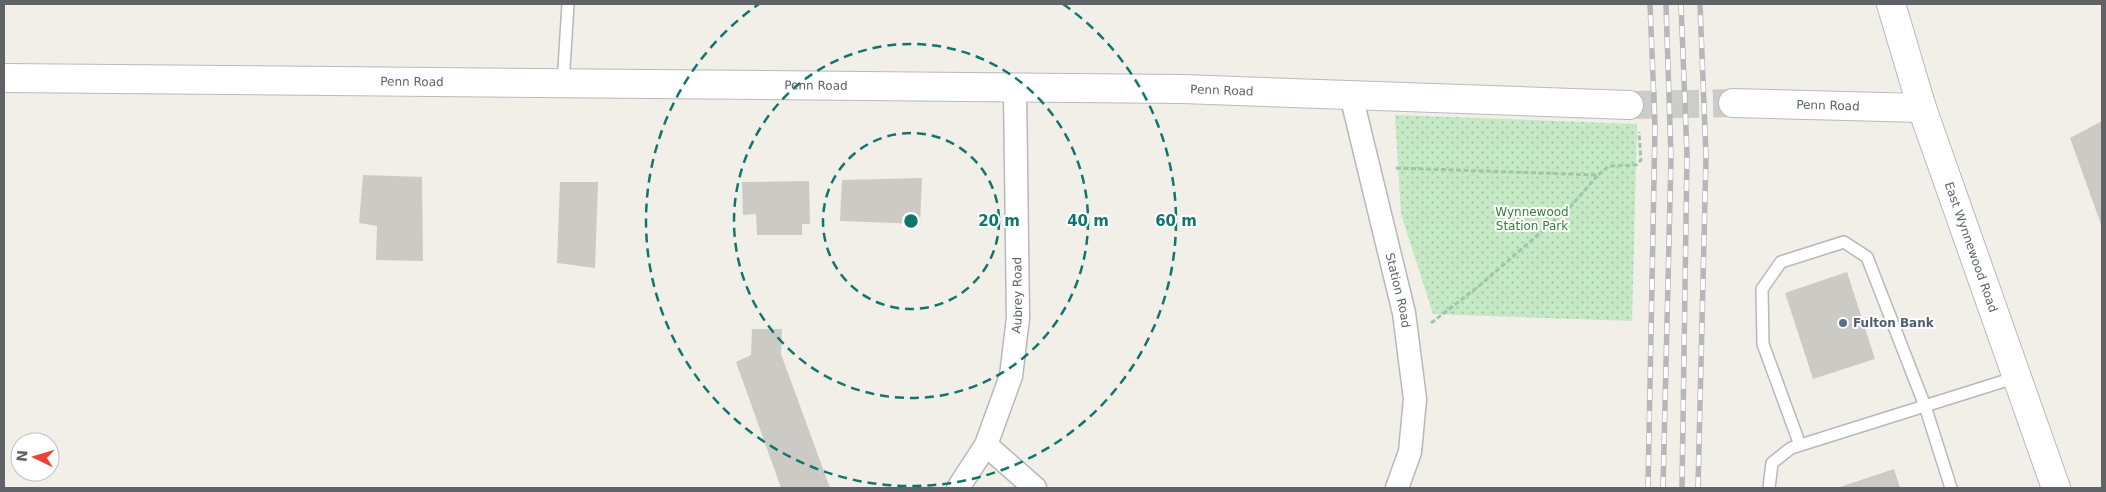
<svg xmlns="http://www.w3.org/2000/svg" width="2106" height="492" viewBox="0 0 2106 492" font-family="'DejaVu Sans',sans-serif">
	<style>
		.grass { fill: url(#grass-dots) }
		.building { fill: #cccac5 }
		.lines { fill: none; stroke-linecap: round; stroke-linejoin: round }
		.secondary-tunnel { stroke: #ccccc8; stroke-width: 28; stroke-dasharray: 28 14; stroke-linecap: butt }
		.lane-casing { stroke: #b5b8bc; stroke-width: 14 }
		.street-casing { stroke: #b5b8bc; stroke-width: 25 }
		.secondary-casing { stroke: #b6babf; stroke-width: 30 }
		.path { stroke: #9cc7a9; stroke-width: 3; stroke-dasharray: 5 2.5; stroke-linecap: butt }
		.lane { stroke: #fff; stroke-width: 11 }
		.street { stroke: #fff; stroke-width: 22 }
		.secondary { stroke: #fff; stroke-width: 28 }
		.rail-casing { stroke: #b6b7b8; stroke-width: 5.5 }
		.rail { stroke: #fff; stroke-width: 4; stroke-dasharray: 11; stroke-linecap: butt }
		.ring { fill: none; stroke: #0f766e; stroke-width: 2.5; stroke-dasharray: 9 6 }
		.service-dot { fill: #5c6f8a; stroke: #fff; stroke-width: 2 }
		.labels { text-anchor: middle; stroke-width: 4; stroke-linejoin: round; paint-order: stroke }
		.street-label { font-size: 12px; fill: #5f6368; stroke: #fff }
		.park-label { font-size: 12px; fill: #348238; stroke: #fff }
		.service-label { font-size: 12px; font-weight: bold; fill: #4e5e75; stroke: #fff; text-anchor: start }
		.centre { fill: #0f766e; stroke: #fff; stroke-width: 2.5 }
		.ring-label { font-size: 15px; text-anchor: middle; font-weight: bold; fill: #0f766e; stroke: #fff; stroke-width: 4; stroke-linejoin: round; paint-order: stroke }
	</style>
	<defs>
		<pattern id="grass-dots" width="8" height="8" patternUnits="userSpaceOnUse" patternTransform="scale(1.25)"><rect width="8" height="8" fill="#c5e8c5"/><path d="M2 2h.1M6 6h.1" fill="none" stroke="#a3c0a4" stroke-width="1.8" stroke-linecap="round"/></pattern>
	</defs>
	<rect width="100%" height="100%" fill="#f1efe8"/>
	<path class="grass" d="M1395 115 1637 124 1632 321 1433 314 1401 214Z"/>
	<path class="building" d="M2102 121V227L2070 138Z
		M363 175 422 177 423 261 376 260 377 226 359 223Z
		M922 178 920 224 840 221 842 180Z
		M809 181 810 224H802V235H757L756 214 743 215 742 182Z
		M560 182H598L595 268 557 263Z
		M1847 272 1875 359 1813 379 1785 293Z
		M752 329H782L781 354 830 488H781L736 362 751 355Z
		M1894 469 1900 488H1837Z"/>
	<g class="lines">
		<path class="secondary-tunnel" d="M1629 105 1733 103"/>
		<defs>
			<path id="lane" d="M563 84 568 4
				M1800 445 1763 344 1762 289 1781 262 1844 242 1867 257 1925 406 1951 488
				M1769 488 1772 463 1791 448 2017 377"/>
			<g id="street">
				<path id="s1" d="M1351 95 1404 313 1415 399 1410 452 1397 488"/>
				<path d="M986 445 1035 488"/>
				<path id="s2" d="M958 488 986 445 1011 376 1018 318 1015 89"/>
			</g>
			<g id="secondary">
				<path id="s3" d="M1891 4 1922 108 2056 488"/>
				<path id="s4" d="M4 78 1182 89 1629 105"/>
				<path id="s5" d="M1733 103 1922 108"/>
			</g>
		</defs>
		<use href="#lane" class="lane-casing"/>
		<use href="#street" class="street-casing"/>
		<use href="#secondary" class="secondary-casing"/>
		<path class="path" d="M1396 168 1598 175 1609 166 1636 165 1641 160 1639 132
			M1431 323 1479 286 1571 206 1598 175"/>
		<use href="#lane" class="lane"/>
		<use href="#street" class="street"/>
		<use href="#secondary" class="secondary"/>
		<defs>
			<path id="rail" d="M1681 4 1687 155 1682 488
				M1648 488 1655 127 1650 4
				M1663 488 1671 158 1666 4
				M1698 488 1706 156 1700 4"/>
		</defs>
		<use href="#rail" class="rail-casing"/>
		<use href="#rail" class="rail"/>
	</g>
	<g class="ring">
		<circle cx="911" cy="221" r="88"/>
		<circle cx="911" cy="221" r="177"/>
		<path d="M1063 4A265 265 0 1 1 759 4"/>
	</g>
	<circle class="service-dot" cx="1843" cy="323" r="5"/>
	<g class="labels">
		<g class="street-label">
			<text dy="4" stroke="none"><textPath href="#s4" startOffset="408">Penn Road</textPath></text>
			<text dy="4" stroke="none"><textPath href="#s4" startOffset="812">Penn Road</textPath></text>
			<text dy="4" stroke="none"><textPath href="#s4" startOffset="1218">Penn Road</textPath></text>
			<text dy="4" stroke="none"><textPath href="#s5" startOffset="95">Penn Road</textPath></text>
			<text dy="4" stroke="none"><textPath href="#s3" startOffset="256">East Wynnewood Road</textPath></text>
			<text dy="4" stroke="none"><textPath href="#s1" startOffset="201">Station Road</textPath></text>
			<text dy="4" stroke="none"><textPath href="#s2" startOffset="206">Aubrey Road</textPath></text>
		</g>
		<g class="park-label">
			<text x="1532" y="216">Wynnewood<tspan x="1532" dy="14">Station Park</tspan></text>
		</g>
		<g class="service-label">
			<text x="1853" y="327">Fulton Bank</text>
		</g>
	</g>
	<circle cx="911" cy="221" r="8" class="centre"/>
	<g class="ring-label">
		<text x="999" y="226">20 m</text>
		<text x="1088" y="226">40 m</text>
		<text x="1176" y="226">60 m</text>
	</g>
	<rect width="2106" height="492" fill="none" stroke="#5f6368" stroke-width="10"/>
	<g transform="translate(35 457) rotate(275)"><circle r="24" fill="#ffffff" stroke="#bfc1c3"/>
	<path d="M0-4L9 19L0 12L-9 19Z" fill="#ea4335"/>
	<text y="-8" font-size="14" font-weight="bold" text-anchor="middle" fill="#5f6368">N</text>
	</g>
</svg>
